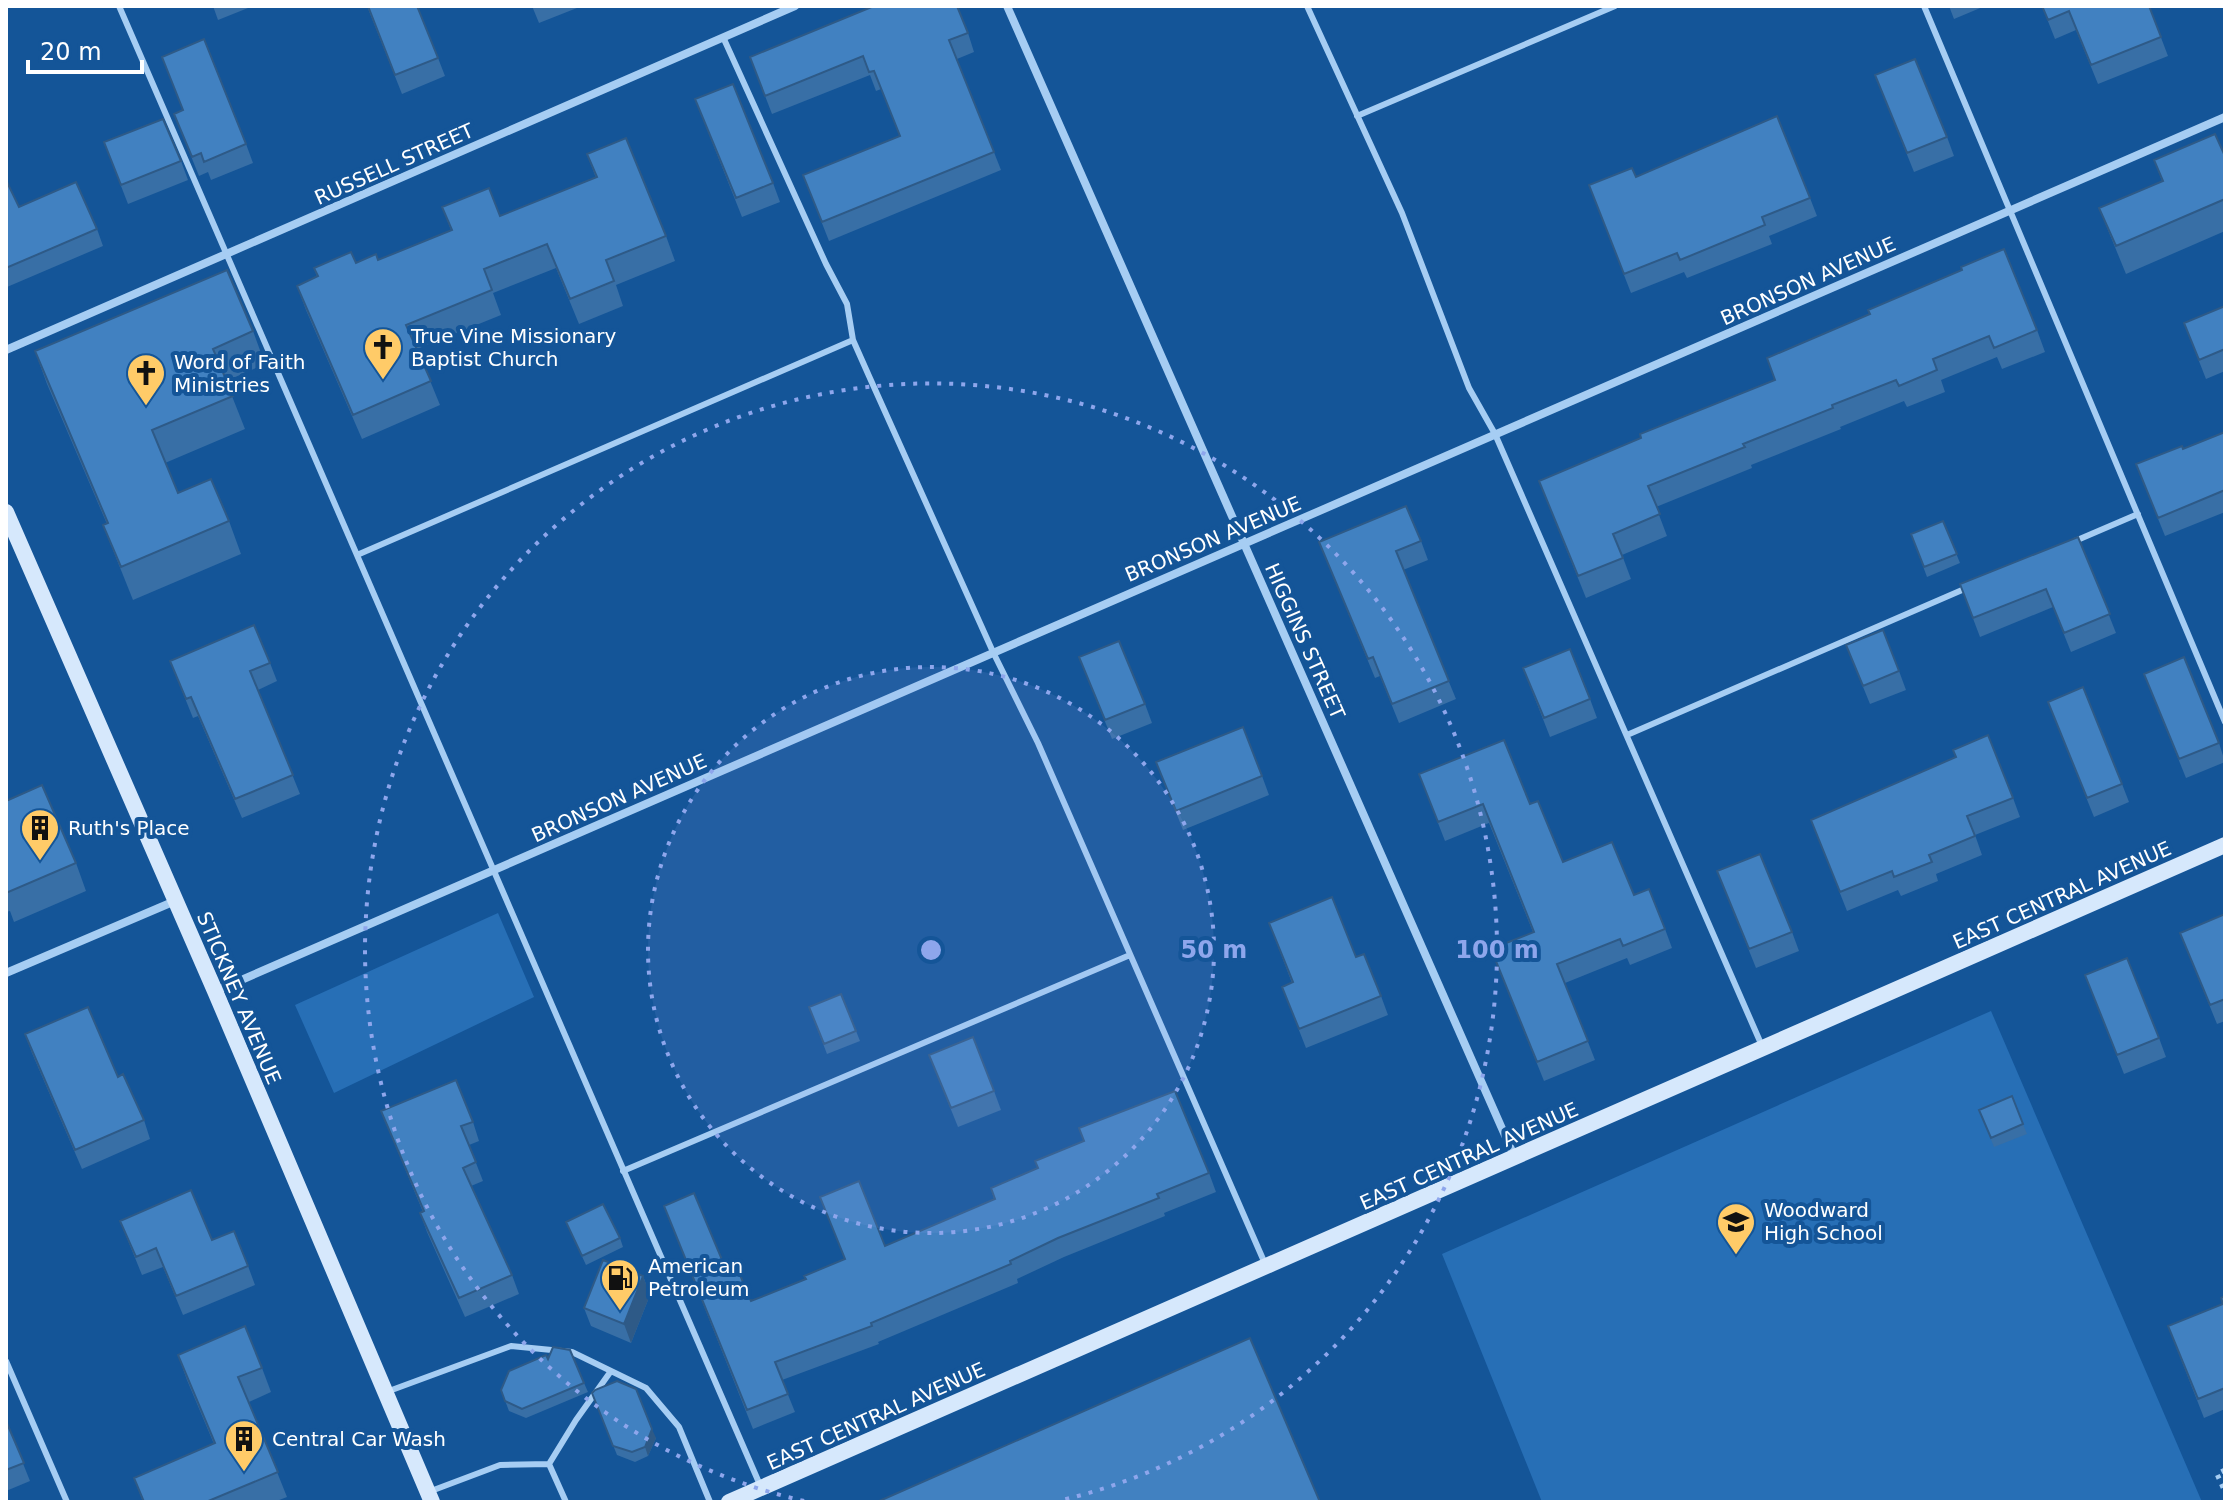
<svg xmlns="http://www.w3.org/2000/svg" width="2231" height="1508" viewBox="0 0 2231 1508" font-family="'DejaVu Sans',sans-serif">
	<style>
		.green { fill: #276fb6 }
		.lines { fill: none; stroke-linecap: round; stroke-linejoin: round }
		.path { stroke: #a6cdf3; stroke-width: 5; stroke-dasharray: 4 6; stroke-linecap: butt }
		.lane { stroke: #a6cdf3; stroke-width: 6 }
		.street { stroke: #a6cdf3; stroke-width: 8 }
		.secondary { stroke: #d6e8fc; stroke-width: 16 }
		.wall { fill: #386fa6 }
		.shaded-wall { fill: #2e5a87 }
		.building { fill: #4181c1; stroke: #2e5a87; stroke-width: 2 }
		.ring { fill: none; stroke: #8ea6ec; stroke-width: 4; stroke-dasharray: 4 8 }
		.labels { text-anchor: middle; stroke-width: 8; stroke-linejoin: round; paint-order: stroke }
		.street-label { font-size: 20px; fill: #fff; stroke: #145598 }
		.poi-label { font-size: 20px; fill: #fff; stroke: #145598; text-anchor: start }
		.centre { fill: #8ea6ec; stroke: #145598; stroke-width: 4 }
		.ring-label { font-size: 24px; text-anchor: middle; font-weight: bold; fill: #8ea6ec; stroke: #145598; stroke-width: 8; stroke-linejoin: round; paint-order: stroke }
	</style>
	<rect width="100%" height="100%" fill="#145598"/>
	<path class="green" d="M498 913 534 997 334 1093 295 1005Z
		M1991 1011 2202 1502H1542L1442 1254Z"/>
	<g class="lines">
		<path class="path" d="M2225 1470 2217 1474 2225 1492"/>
		<path class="lane" d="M119 6 760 1485
			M1307 6 1402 213 1469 388 1495 434 1762 1046
			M1924 6 2225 722
			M723 37 826 264 847 304 853 340 869 376 993 652 1038 743 1266 1266
			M1357 116 1615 6
			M2075 541 2138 514
			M357 555 853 340
			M1627 735 1969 587
			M623 1171 1130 955
			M6 1361 67 1502
			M389 1391 511 1346 572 1352 646 1388 679 1427 710 1502
			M549 1464 576 1420 611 1371
			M431 1491 500 1465 549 1464 566 1502"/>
		<path class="street" d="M1007 6 1515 1158
			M6 350 795 6
			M6 973 175 901
			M216 991 2225 117"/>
		<path class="secondary" d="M6 512 215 991 432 1502
			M729 1502 2225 845"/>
	</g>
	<path class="wall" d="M213 6H253L218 20Z
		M367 6 438 58 445 76 402 94Z
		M532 6H582L539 23Z
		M1949 6H1985L1954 19Z
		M2042 6H2149L2168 56 2098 84 2076 30 2055 39Z
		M968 33 974 52 957 59 1001 170 829 241 803 175 900 136 881 89 876 91 870 75 772 114 750 57Z
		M162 57 246 144 253 163 211 180 208 172 199 176 174 114 183 110Z
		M1875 75 1947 137 1954 156 1914 172Z
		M695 99 773 183 780 202 742 217Z
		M104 142 181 161 188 180 128 204Z
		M587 154 666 236 675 261 616 285 623 306 579 324 556 268 493 293 501 315 417 349 440 405 362 439 306 310 297 286 317 277 314 268 378 260 451 230 442 207 500 216 596 178Z
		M2225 156V231L2126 274 2099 208 2162 181 2154 160Z
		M1636 177 1810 198 1817 216 1769 236 1772 244 1687 278 1684 272 1631 293 1589 185Z
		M6 180 19 207 97 229 103 246 7 287Z
		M2225 306V371L2206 379 2184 323Z
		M2037 330 2045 352 2002 369 1997 357 1941 380 1945 392 1907 407 1904 401 1840 427 1841 429 1751 465 1752 468 1656 507 1667 536 1622 555 1631 579 1586 598 1539 481 1641 438 1775 380 1767 358Z
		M253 331 265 364 226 381 245 429 165 463 178 493 229 521 241 554 133 600 103 525 107 524 47 384 35 351Z
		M2225 432V512L2165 536 2136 464 2183 449Z
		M1943 521 1960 563 1927 577 1911 534Z
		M2078 537 2116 633 2071 652 2053 607 1980 637 1960 584Z
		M1421 541 1428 560 1403 570 1456 699 1399 723 1380 676 1375 678 1319 542Z
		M1846 645 1899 671 1906 690 1870 704Z
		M1079 657 1145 704 1152 723 1112 739Z
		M170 661 270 663 277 681 258 690 300 794 242 818 198 716 193 718Z
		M1523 668 1590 699 1597 718 1550 737Z
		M2144 674 2219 743 2225 762 2186 778Z
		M2048 702 2122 784 2129 802 2094 817Z
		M1156 762 1262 776 1269 795 1183 830Z
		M1419 774 1530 804 1563 862 1634 895 1665 929 1672 948 1630 965 1627 958 1565 983 1595 1060 1544 1081 1491 949 1533 932 1489 823 1445 841Z
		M2013 798 2020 817 1975 835 1982 855 1936 874 1938 881 1901 896 1898 890 1847 911 1811 820Z
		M6 801 76 863 86 891 14 922 10 911 6 912Z
		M1717 871 1792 932 1799 951 1756 968Z
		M2225 914V1021L2217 1024 2180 933Z
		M1269 923 1356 957 1381 996 1388 1015 1306 1048 1282 987 1292 983Z
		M2085 975 2159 1038 2166 1057 2124 1074Z
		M809 1007 856 1031 860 1041 827 1054Z
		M25 1034 118 1077 144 1120 150 1139 82 1169 32 1053Z
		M929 1055 994 1091 1001 1110 958 1127Z
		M2012 1096 2027 1134 1994 1147 1979 1110Z
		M381 1111 473 1122 479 1141 469 1145 483 1181 471 1186 512 1275 519 1294 465 1317 427 1232 420 1213 423 1212Z
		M1209 1173 1216 1192 1164 1213 1165 1216 1064 1257 1017 1279 1018 1283 878 1342 879 1344 782 1380 795 1412 753 1429 664 1206 725 1267 751 1301 806 1279 845 1259 820 1197 885 1246 994 1199 991 1188Z
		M120 1221 212 1240 248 1266 255 1285 183 1315 163 1267 142 1275Z
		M566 1222 620 1238 623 1247 586 1265Z
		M643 1276 650 1295 631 1343 591 1326 584 1308Z
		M2225 1296V1409L2204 1418 2168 1326 2223 1304Z
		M178 1355 262 1368 271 1392 249 1402 287 1497 274 1502H143L134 1478 214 1444 187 1380Z
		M548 1359 584 1383 588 1392 526 1418 509 1411 501 1390Z
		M592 1393 656 1438 648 1456 635 1462 617 1455Z
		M6 1421 30 1481 6 1491Z"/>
	<path class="shaded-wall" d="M643 1276 650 1295 631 1343 624 1324Z
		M652 1429 656 1438 648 1456 645 1447Z"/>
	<path class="building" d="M368 6H417L438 58 395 75Z
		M874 6H957L968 33 949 40 994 152 822 222 803 175 900 136 874 71 869 72 863 56 765 96 750 57Z
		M2042 6H2149L2161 37 2091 65 2069 11 2048 20Z
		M204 39 246 144 204 162 201 153 192 157 174 114 183 110 162 57Z
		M1915 59 1947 137 1907 153 1875 75Z
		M733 84 773 183 736 198 695 99Z
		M1777 116 1810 198 1762 217 1765 225 1680 260 1677 253 1624 274 1589 185 1632 168 1636 177Z
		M163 119 181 161 121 185 104 142Z
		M2215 134 2225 156V199L2116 246 2099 208 2163 181 2154 160Z
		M626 138 666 236 606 260 614 281 570 299 547 244 484 269 492 290 406 325 431 381 353 415 297 286 318 276 314 268 351 252 356 263 376 254 378 260 452 230 442 207 489 188 500 216 597 177 587 154Z
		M6 180 19 207 76 182 97 229 6 268Z
		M2004 249 2037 330 1994 348 1989 336 1933 359 1937 370 1899 386 1896 380 1832 405 1833 408 1743 444 1745 447 1648 486 1660 514 1613 534 1623 558 1578 576 1539 481 1641 438 1640 434 1775 380 1767 358 1870 314 1868 310 1962 270 1961 267Z
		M227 270 253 331 213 349 233 396 152 430 178 493 211 479 229 521 121 567 103 525 108 523 35 351Z
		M2225 306V349L2199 360 2184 323Z
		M2225 432V490L2158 518 2136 464 2182 446 2183 449Z
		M1406 506 1421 541 1396 551 1449 681 1392 704 1373 657 1368 659 1319 542Z
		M1943 521 1957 554 1924 567 1911 534Z
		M2078 537 2110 614 2064 633 2046 589 1973 618 1960 584Z
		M254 625 270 663 250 671 293 775 235 799 191 697 186 699 170 661Z
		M1883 630 1899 671 1863 686 1846 645Z
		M1119 641 1145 704 1105 720 1079 657Z
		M1570 649 1590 699 1544 718 1523 668Z
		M2184 657 2219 743 2179 759 2144 674Z
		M2083 687 2122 784 2087 798 2048 702Z
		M1243 727 1262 776 1176 811 1156 762Z
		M1988 735 2013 798 1967 816 1975 836 1929 855 1932 862 1894 877 1892 871 1840 892 1811 820 1956 757 1953 750Z
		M1504 740 1530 804 1538 801 1563 862 1612 842 1634 895 1649 889 1665 929 1623 946 1620 939 1557 964 1588 1041 1537 1062 1491 949 1534 932 1483 804 1438 822 1419 774Z
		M42 785 76 863 6 893V801Z
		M1760 854 1792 932 1749 949 1717 871Z
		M1332 897 1356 957 1364 954 1381 996 1299 1029 1282 987 1293 982 1269 923Z
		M2225 914V999L2210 1005 2180 933Z
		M2127 958 2159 1038 2117 1055 2085 975Z
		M841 994 856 1031 824 1044 809 1007Z
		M88 1007 118 1077 123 1074 144 1120 75 1150 25 1034Z
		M973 1037 994 1091 951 1108 929 1055Z
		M456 1080 473 1122 461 1126 476 1162 463 1168 512 1275 459 1298 420 1213 424 1211 381 1111Z
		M1175 1091 1209 1173 1157 1194 1159 1198 1058 1238 1010 1261 1011 1264 871 1323 872 1326 775 1362 788 1394 747 1410 664 1206 694 1193 725 1267 735 1263 751 1301 806 1279 804 1276 845 1259 820 1197 859 1181 885 1246 995 1199 991 1188 1038 1168 1035 1161 1084 1141 1079 1128Z
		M2012 1096 2023 1124 1991 1138 1979 1110Z
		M191 1190 212 1240 234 1231 248 1266 176 1296 156 1248 136 1257 120 1221Z
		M603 1204 620 1238 582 1256 566 1222Z
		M603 1260 643 1276 624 1324 584 1308Z
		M2225 1296V1388L2198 1399 2168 1326 2223 1304 2221 1298Z
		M245 1326 262 1368 238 1377 278 1472 206 1502H144L134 1478 215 1443 178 1355Z
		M1250 1338 1320 1502H877Z
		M553 1347 570 1350 584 1383 522 1409 505 1401 501 1390 509 1371 546 1355 548 1359Z
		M617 1381 636 1389 652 1429 645 1447 632 1452 613 1446 592 1393 595 1390Z
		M6 1421 24 1463 6 1470Z"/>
	<circle cx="931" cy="950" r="283" fill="#8ea6ec" fill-opacity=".12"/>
	<g class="ring">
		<circle cx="931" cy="950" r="283"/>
		<path d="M804 1501A566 566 0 1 1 1058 1501"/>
	</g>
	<defs>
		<symbol id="church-pin" viewBox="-11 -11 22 30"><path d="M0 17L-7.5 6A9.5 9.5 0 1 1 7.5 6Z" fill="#ffcb68" stroke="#145598"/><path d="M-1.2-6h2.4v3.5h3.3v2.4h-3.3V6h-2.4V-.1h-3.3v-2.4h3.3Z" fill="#111"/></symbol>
		<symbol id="building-pin" viewBox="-11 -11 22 30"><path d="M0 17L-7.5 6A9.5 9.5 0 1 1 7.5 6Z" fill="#ffcb68" stroke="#145598"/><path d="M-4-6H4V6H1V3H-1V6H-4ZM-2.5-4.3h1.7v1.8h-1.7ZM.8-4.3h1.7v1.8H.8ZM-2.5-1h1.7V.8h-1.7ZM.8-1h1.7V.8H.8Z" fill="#111"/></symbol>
		<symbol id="school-pin" viewBox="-11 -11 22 30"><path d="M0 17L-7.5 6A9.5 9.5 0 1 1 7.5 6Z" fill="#ffcb68" stroke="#145598"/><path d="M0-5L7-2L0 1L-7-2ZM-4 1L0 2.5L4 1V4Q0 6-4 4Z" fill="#111"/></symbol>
		<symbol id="fuel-pin" viewBox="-11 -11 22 30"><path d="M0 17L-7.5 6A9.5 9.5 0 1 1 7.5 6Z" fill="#ffcb68" stroke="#145598"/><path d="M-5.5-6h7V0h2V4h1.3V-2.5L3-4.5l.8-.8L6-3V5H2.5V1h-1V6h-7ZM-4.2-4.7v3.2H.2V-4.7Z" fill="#111"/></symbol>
	</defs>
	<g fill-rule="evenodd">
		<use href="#church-pin" x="361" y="325" width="44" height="60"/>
		<use href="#church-pin" x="124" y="351" width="44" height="60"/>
		<use href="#building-pin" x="18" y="806" width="44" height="60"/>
		<use href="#school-pin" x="1714" y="1200" width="44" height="60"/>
		<use href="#fuel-pin" x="598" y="1256" width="44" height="60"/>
		<use href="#building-pin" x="222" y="1417" width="44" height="60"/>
	</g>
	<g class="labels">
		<g class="street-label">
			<text transform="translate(394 164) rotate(-24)" y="7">RUSSELL STREET</text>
			<text transform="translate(1808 281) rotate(-24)" y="7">BRONSON AVENUE</text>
			<text transform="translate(1213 539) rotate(-23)" y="7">BRONSON AVENUE</text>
			<text transform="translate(1305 641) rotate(66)" y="7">HIGGINS STREET</text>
			<text transform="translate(619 798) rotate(-24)" y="7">BRONSON AVENUE</text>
			<text transform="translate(2062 895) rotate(-24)" y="7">EAST CENTRAL AVENUE</text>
			<text transform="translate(239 998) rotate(67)" y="7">STICKNEY AVENUE</text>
			<text transform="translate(1469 1156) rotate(-24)" y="7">EAST CENTRAL AVENUE</text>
			<text transform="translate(876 1416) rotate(-24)" y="7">EAST CENTRAL AVENUE</text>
		</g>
		<g class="poi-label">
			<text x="411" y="343">True Vine Missionary<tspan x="411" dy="23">Baptist Church</tspan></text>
			<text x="174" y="369">Word of Faith<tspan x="174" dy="23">Ministries</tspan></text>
			<text x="68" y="835">Ruth's Place</text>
			<text x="1764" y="1217">Woodward<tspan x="1764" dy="23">High School</tspan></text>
			<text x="648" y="1273">American<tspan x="648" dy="23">Petroleum</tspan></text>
			<text x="272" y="1446">Central Car Wash</text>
		</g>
	</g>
	<circle cx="931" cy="950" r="12" class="centre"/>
	<g class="ring-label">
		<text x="1214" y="958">50 m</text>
		<text x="1497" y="958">100 m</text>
	</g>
	<rect width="2231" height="1508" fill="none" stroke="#ffffff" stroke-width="16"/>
	<path d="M28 60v12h114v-12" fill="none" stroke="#ffffff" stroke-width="4"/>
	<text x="40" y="60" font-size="24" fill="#ffffff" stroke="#145598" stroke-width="6" paint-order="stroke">20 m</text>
</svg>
